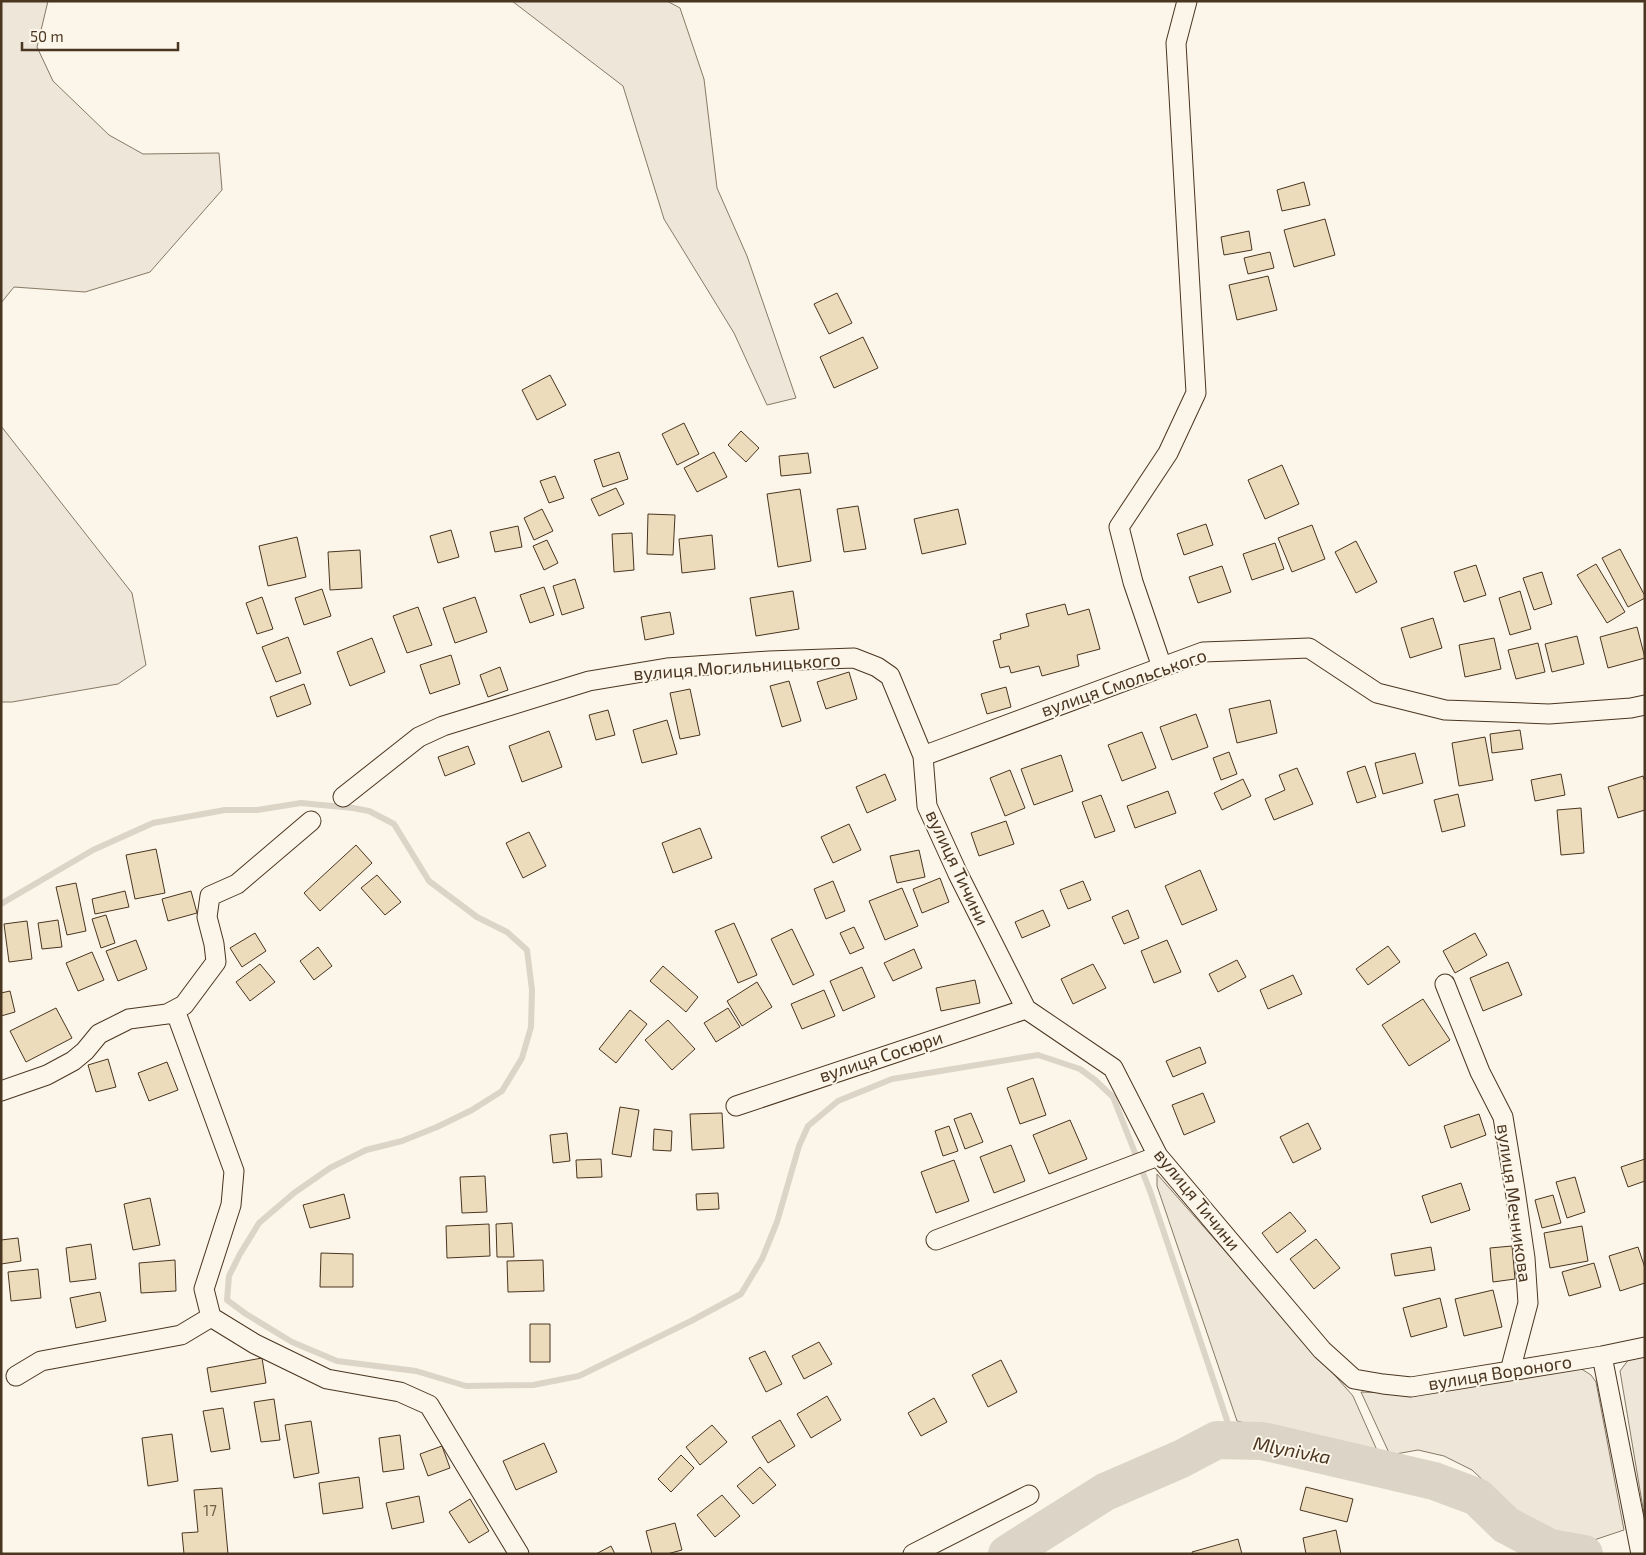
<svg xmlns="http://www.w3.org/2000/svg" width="1646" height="1555" viewBox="0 0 1646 1555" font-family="'Exo 2',sans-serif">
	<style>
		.green { fill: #ede6d9; stroke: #887966 }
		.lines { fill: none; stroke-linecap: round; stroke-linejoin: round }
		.stream { stroke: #dcd4c6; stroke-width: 6 }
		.river { stroke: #dcd4c6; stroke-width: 38 }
		.building { fill: #ecdcbc; stroke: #4a3520 }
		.street-casing { stroke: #4a3520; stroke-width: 21 }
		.street { stroke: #fbf6e9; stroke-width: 19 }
		.labels { text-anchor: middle; stroke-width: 4; stroke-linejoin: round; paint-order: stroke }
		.number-label { font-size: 15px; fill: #725f47 }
		.street-label { font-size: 18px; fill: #4a3520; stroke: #fbf6e9 }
		.water-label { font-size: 19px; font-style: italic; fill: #4a3520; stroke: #fbf6e9 }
	</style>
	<rect width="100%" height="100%" fill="#fbf6e9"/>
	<path class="green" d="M1 1H48L37 47 53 81 109 135 143 154 219 153 222 190 150 272 85 292 14 287 1 303Z
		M512 1H667L680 8 704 79 717 188 747 256 796 398 767 405 734 333 664 219 623 86Z
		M1 426 132 593 146 665 118 684 12 702H1Z
		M1157 1174 1353 1396 1380 1457 1315 1440 1307 1444 1291 1439 1288 1434 1237 1421 1157 1186Z
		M1645 1356V1520L1620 1371 1629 1359Z
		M1580 1368 1591 1375 1596 1382 1624 1530 1594 1540 1562 1541 1534 1525 1504 1504 1487 1484 1472 1470 1444 1456 1418 1450 1390 1455 1361 1392 1417 1394Z"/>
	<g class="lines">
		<path class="stream" d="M1 904 93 850 153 823 225 810H257L301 803 353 808 369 811 394 824 429 881 477 917 507 932 527 950 532 990 531 1027 522 1058 502 1091 472 1110 437 1127 402 1141 366 1150 330 1168 294 1193 259 1223 240 1254 229 1276 227 1300 246 1314 292 1342 337 1361 416 1371 466 1386 533 1385 579 1376 691 1321 741 1294 762 1259 777 1222 799 1146 808 1126 838 1101 892 1079 1038 1055 1080 1069 1095 1080 1113 1097 1150 1191 1234 1441"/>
		<path class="river" d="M1007 1554 1105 1492 1181 1459 1217 1440 1262 1441 1434 1481 1477 1497 1506 1525 1550 1548 1584 1554"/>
	</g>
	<path class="building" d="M1304 182 1310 205 1282 211 1277 190Z
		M1325 219 1335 255 1294 267 1284 230Z
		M1249 231 1252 250 1224 255 1221 237Z
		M1270 252 1274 268 1248 274 1244 258Z
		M1268 276 1277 310 1237 320 1229 285Z
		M837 293 852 323 829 334 814 304Z
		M863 337 878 368 834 388 820 357Z
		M550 375 566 405 537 420 522 390Z
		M684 423 699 454 677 465 662 434Z
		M741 431 759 448 746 462 728 445Z
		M619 452 628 479 603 487 594 460Z
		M714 452 727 477 697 492 684 468Z
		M808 453 811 473 781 476 779 456Z
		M1282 465 1299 504 1265 519 1248 480Z
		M555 476 564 498 549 503 540 481Z
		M616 488 624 504 599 516 591 499Z
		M800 489 811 561 778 567 767 494Z
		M858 506 866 549 844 552 837 509Z
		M542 509 553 531 534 540 524 518Z
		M958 509 966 544 922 554 914 519Z
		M648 514 675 515 673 555 647 554Z
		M1206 524 1213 545 1184 555 1177 534Z
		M1312 525 1325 559 1292 572 1278 538Z
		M518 526 522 547 495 552 490 532Z
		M451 530 459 557 438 563 430 536Z
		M632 533 634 570 614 572 612 534Z
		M712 535 715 569 682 573 679 539Z
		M297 537 306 577 268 586 259 546Z
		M547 540 558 563 544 570 533 546Z
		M1356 541 1377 582 1356 593 1335 552Z
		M1275 543 1284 569 1252 580 1243 554Z
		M1620 549 1645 596V598L1628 607 1602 558Z
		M360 550 362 588 330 590 328 552Z
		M1596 564 1625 612 1607 623 1577 575Z
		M1476 565 1486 595 1464 602 1454 572Z
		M1222 566 1231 592 1198 603 1189 577Z
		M1542 572 1552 604 1534 610 1523 578Z
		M575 579 584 608 562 615 553 586Z
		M544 587 554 615 530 623 520 595Z
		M322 589 331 616 304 625 295 598Z
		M793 591 799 629 756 636 750 598Z
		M1520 591 1531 629 1510 635 1499 598Z
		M262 597 273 629 257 634 246 603Z
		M475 597 487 632 455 643 443 608Z
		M1065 604 1068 615 1089 609 1100 649 1077 655 1079 666 1042 676 1039 666 1011 673 1009 666 1000 668 993 641 1001 639 1000 634 1029 626 1026 614Z
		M418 607 432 645 407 653 393 616Z
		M670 612 674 634 645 640 641 617Z
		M1433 618 1442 648 1410 658 1401 628Z
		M1637 627 1645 658 1608 668 1600 637Z
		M1577 636 1584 664 1552 672 1545 644Z
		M288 637 301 673 276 682 262 647Z
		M372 638 385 672 350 686 337 652Z
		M1494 638 1501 669 1465 677 1459 645Z
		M1538 643 1545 672 1516 679 1508 650Z
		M451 655 460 684 430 694 420 665Z
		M500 667 508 690 488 697 480 675Z
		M849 672 857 699 826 709 817 682Z
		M789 681 801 721 782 727 770 686Z
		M304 684 311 704 277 717 270 697Z
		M1006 687 1011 707 987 714 981 694Z
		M690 689 700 735 680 739 670 693Z
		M1270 700 1277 733 1237 743 1229 709Z
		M608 710 615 735 596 740 589 715Z
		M1196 714 1208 747 1172 760 1160 727Z
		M667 720 677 754 642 763 633 730Z
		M1520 730 1523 749 1492 753 1490 734Z
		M549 731 562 767 522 782 509 746Z
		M1142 732 1156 768 1122 781 1108 745Z
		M1485 737 1493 780 1459 786 1452 743Z
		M468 746 475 764 445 776 438 757Z
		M1229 752 1237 774 1221 780 1213 758Z
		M1415 753 1423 783 1383 794 1375 763Z
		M1061 755 1073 791 1034 805 1021 769Z
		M1365 766 1376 797 1357 803 1347 772Z
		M1297 768 1313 804 1274 820 1265 799 1285 790 1279 775Z
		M1010 770 1025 808 1005 816 990 778Z
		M885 774 896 800 867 813 856 787Z
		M1561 774 1565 795 1535 801 1531 780Z
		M1643 776 1645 782V810L1618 818 1608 787Z
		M1243 779 1251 796 1222 810 1214 793Z
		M1168 791 1176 813 1135 828 1127 806Z
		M1458 794 1465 826 1442 832 1434 800Z
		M1101 795 1115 831 1095 838 1082 802Z
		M1581 808 1584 853 1561 855 1557 810Z
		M1006 821 1014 844 979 856 971 833Z
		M849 824 861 850 833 863 821 837Z
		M700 828 712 858 673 873 662 843Z
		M529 832 546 866 523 878 506 843Z
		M356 845 372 863 320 911 304 893Z
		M156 849 165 893 135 899 126 855Z
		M919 850 925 877 897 883 890 856Z
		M1200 870 1217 910 1182 925 1165 886Z
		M377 875 401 902 385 915 361 888Z
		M940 878 949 902 922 913 913 889Z
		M833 881 845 911 826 919 814 889Z
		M1083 881 1091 900 1068 909 1060 890Z
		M76 883 86 931 67 935 56 887Z
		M902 888 918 926 885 940 869 901Z
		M125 891 129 907 95 914 92 899Z
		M191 891 197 913 168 921 162 899Z
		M1043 910 1050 926 1022 938 1015 922Z
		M1128 910 1139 938 1124 944 1112 917Z
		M106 915 115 943 101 948 92 919Z
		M58 920 62 947 42 949 38 923Z
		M27 921 32 959 9 962 4 924Z
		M734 923 757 975 738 983 715 931Z
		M854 927 864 948 850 954 840 933Z
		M792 929 814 975 793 985 771 939Z
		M255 933 266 951 242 967 230 948Z
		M1475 933 1487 955 1455 973 1443 951Z
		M136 940 147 969 118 981 106 951Z
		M1167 940 1181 972 1154 983 1141 951Z
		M1388 946 1400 962 1368 985 1356 969Z
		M318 947 332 966 314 980 300 961Z
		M914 949 922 968 893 981 884 963Z
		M92 952 104 980 78 991 66 963Z
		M1237 960 1246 977 1218 992 1209 974Z
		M1508 962 1522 995 1483 1011 1470 978Z
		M260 964 275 982 250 1001 236 982Z
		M1093 964 1106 988 1073 1004 1061 979Z
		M663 966 698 997 686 1012 650 981Z
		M862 967 875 997 843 1011 830 981Z
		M1293 975 1302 994 1268 1009 1260 990Z
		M975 980 980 1003 941 1011 936 988Z
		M757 982 772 1007 742 1026 727 1001Z
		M824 990 835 1016 802 1029 791 1004Z
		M10 991 15 1012 1 1016V993Z
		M1423 999 1450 1040 1409 1066 1382 1025Z
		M56 1008 72 1038 26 1062 10 1031Z
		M728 1008 740 1027 716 1042 704 1023Z
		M630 1010 647 1024 616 1063 599 1049Z
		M668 1020 695 1049 672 1070 645 1040Z
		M1200 1047 1206 1063 1173 1077 1166 1061Z
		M108 1059 116 1087 96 1092 88 1065Z
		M167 1062 178 1090 149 1101 138 1073Z
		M1033 1078 1046 1115 1020 1124 1007 1088Z
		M1203 1093 1215 1122 1184 1135 1172 1105Z
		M620 1107 639 1110 631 1157 612 1154Z
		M722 1113 724 1148 692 1150 690 1114Z
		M971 1113 983 1142 965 1149 954 1119Z
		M1479 1114 1486 1135 1451 1148 1444 1126Z
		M1070 1120 1087 1159 1049 1174 1033 1135Z
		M1308 1123 1321 1149 1293 1163 1280 1137Z
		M949 1126 958 1151 943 1156 935 1131Z
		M654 1129 672 1131 671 1151 653 1150Z
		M567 1133 570 1161 553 1163 550 1135Z
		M1011 1145 1025 1181 994 1193 980 1157Z
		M601 1159 602 1177 577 1178 576 1160Z
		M1645 1159V1181L1628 1187 1621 1167Z
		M954 1160 969 1201 936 1213 921 1172Z
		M485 1176 487 1212 462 1213 460 1177Z
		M1575 1177 1585 1212 1567 1218 1556 1182Z
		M1461 1183 1470 1210 1431 1223 1422 1196Z
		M718 1193 719 1209 697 1210 696 1194Z
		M344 1194 350 1218 310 1228 303 1205Z
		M1553 1195 1561 1223 1542 1228 1535 1200Z
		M150 1198 160 1245 133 1250 124 1204Z
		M1290 1212 1306 1231 1277 1253 1262 1233Z
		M512 1223 514 1257H497L496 1224Z
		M489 1224 490 1256 447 1258 446 1226Z
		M1582 1226 1588 1261 1550 1268 1544 1233Z
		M18 1238 21 1261 1 1264V1240Z
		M1316 1239 1340 1268 1314 1289 1290 1259Z
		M91 1244 96 1279 70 1282 66 1248Z
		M1512 1246 1515 1279 1493 1282 1490 1248Z
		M1431 1247 1435 1270 1395 1276 1391 1254Z
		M1638 1247 1645 1268V1283L1620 1291 1609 1256Z
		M321 1253 353 1254V1287H320Z
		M175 1260 176 1291 141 1293 139 1263Z
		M543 1260 544 1291 508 1292 507 1261Z
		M1594 1263 1601 1287 1569 1296 1562 1272Z
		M38 1269 41 1298 11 1301 8 1272Z
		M1493 1290 1502 1327 1464 1336 1455 1299Z
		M100 1292 106 1321 76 1328 70 1298Z
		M1440 1298 1447 1327 1411 1337 1403 1308Z
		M530 1324H550V1362H530Z
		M819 1342 832 1364 804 1379 792 1356Z
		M765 1351 782 1384 766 1392 749 1358Z
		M262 1358 266 1383 211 1392 207 1368Z
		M1001 1360 1017 1392 988 1407 972 1375Z
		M827 1396 841 1420 811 1438 797 1414Z
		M934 1398 947 1422 921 1436 908 1413Z
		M274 1399 280 1440 261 1442 254 1402Z
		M223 1408 230 1449 211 1452 203 1411Z
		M780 1420 795 1446 768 1463 752 1437Z
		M311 1421 319 1473 294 1478 285 1425Z
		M712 1425 727 1442 700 1465 686 1447Z
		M172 1434 178 1481 148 1486 142 1438Z
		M400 1435 404 1469 383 1472 379 1438Z
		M544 1443 557 1472 516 1490 503 1461Z
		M442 1446 450 1468 428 1476 420 1454Z
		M681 1455 694 1468 671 1492 658 1479Z
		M760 1467 776 1485 753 1504 737 1486Z
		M359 1477 363 1508 323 1514 319 1483Z
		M1306 1487 1353 1499 1347 1522 1300 1510Z
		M222 1488 228 1554H184L182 1533 198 1532 194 1490Z
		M722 1495 740 1516 715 1537 697 1515Z
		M419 1496 424 1522 392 1529 386 1503Z
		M470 1499 489 1531 469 1543 449 1512Z
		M675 1523 682 1550 667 1554H652L646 1531Z
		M1336 1530 1341 1554H1306L1303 1538Z
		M1238 1539 1242 1554H1193L1192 1552Z
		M611 1546 615 1554H596Z"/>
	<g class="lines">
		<defs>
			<path id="street" d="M1162 667 1133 582 1119 527 1168 453 1196 393 1176 43 1187 1
				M923 756 1203 652 1309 648 1377 693 1445 710 1549 714 1631 708 1645 705
				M343 797 419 737 443 726 589 681 667 668 769 661 854 658 877 667 890 676 923 756 927 806 958 874 1026 1009 1113 1068 1158 1156 1322 1350 1354 1379 1383 1384 1411 1387 1602 1356 1645 1347
				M1445 984 1480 1072 1503 1117 1515 1190 1525 1258 1528 1303 1510 1371
				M175 1010 234 1171 231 1205 204 1289 211 1317 255 1344 327 1379 400 1392 429 1405 519 1554
				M1 1091 47 1075 73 1061 85 1051 99 1034 129 1019 167 1014 184 1005 216 962 214 944 207 917 210 896 237 884 311 821
				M736 1106 1026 1009
				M936 1240 1158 1156
				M1602 1356 1641 1554
				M16 1376 41 1361 181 1335 211 1317
				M913 1554 1029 1495"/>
		</defs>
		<use href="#street" class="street-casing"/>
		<use href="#street" class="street"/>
	</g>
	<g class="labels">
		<g class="number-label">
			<text x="210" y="1516">17</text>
		</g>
		<g class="street-label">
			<text transform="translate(737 667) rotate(-4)" y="6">вулиця Могильницького</text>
			<text transform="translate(1124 683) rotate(-19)" y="6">вулиця Смольського</text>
			<text transform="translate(957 868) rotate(65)" y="6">вулиця Тичини</text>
			<text transform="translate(881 1057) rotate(-18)" y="6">вулиця Сосюри</text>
			<text transform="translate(1197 1200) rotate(51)" y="6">вулиця Тичини</text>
			<text transform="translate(1514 1203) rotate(82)" y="6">вулиця Мечникова</text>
			<text transform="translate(1500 1373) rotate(-9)" y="6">вулиця Вороного</text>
		</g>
		<g class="water-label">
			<text transform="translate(1292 1450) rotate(11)" y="7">Mlynivka</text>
		</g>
	</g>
	<rect width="1646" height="1555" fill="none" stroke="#4a3520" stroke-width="5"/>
	<path d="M22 42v8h156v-8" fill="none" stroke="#4a3520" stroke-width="2.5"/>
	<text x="30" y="42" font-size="15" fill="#4a3520" stroke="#fbf6e9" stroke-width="4" paint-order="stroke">50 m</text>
</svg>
